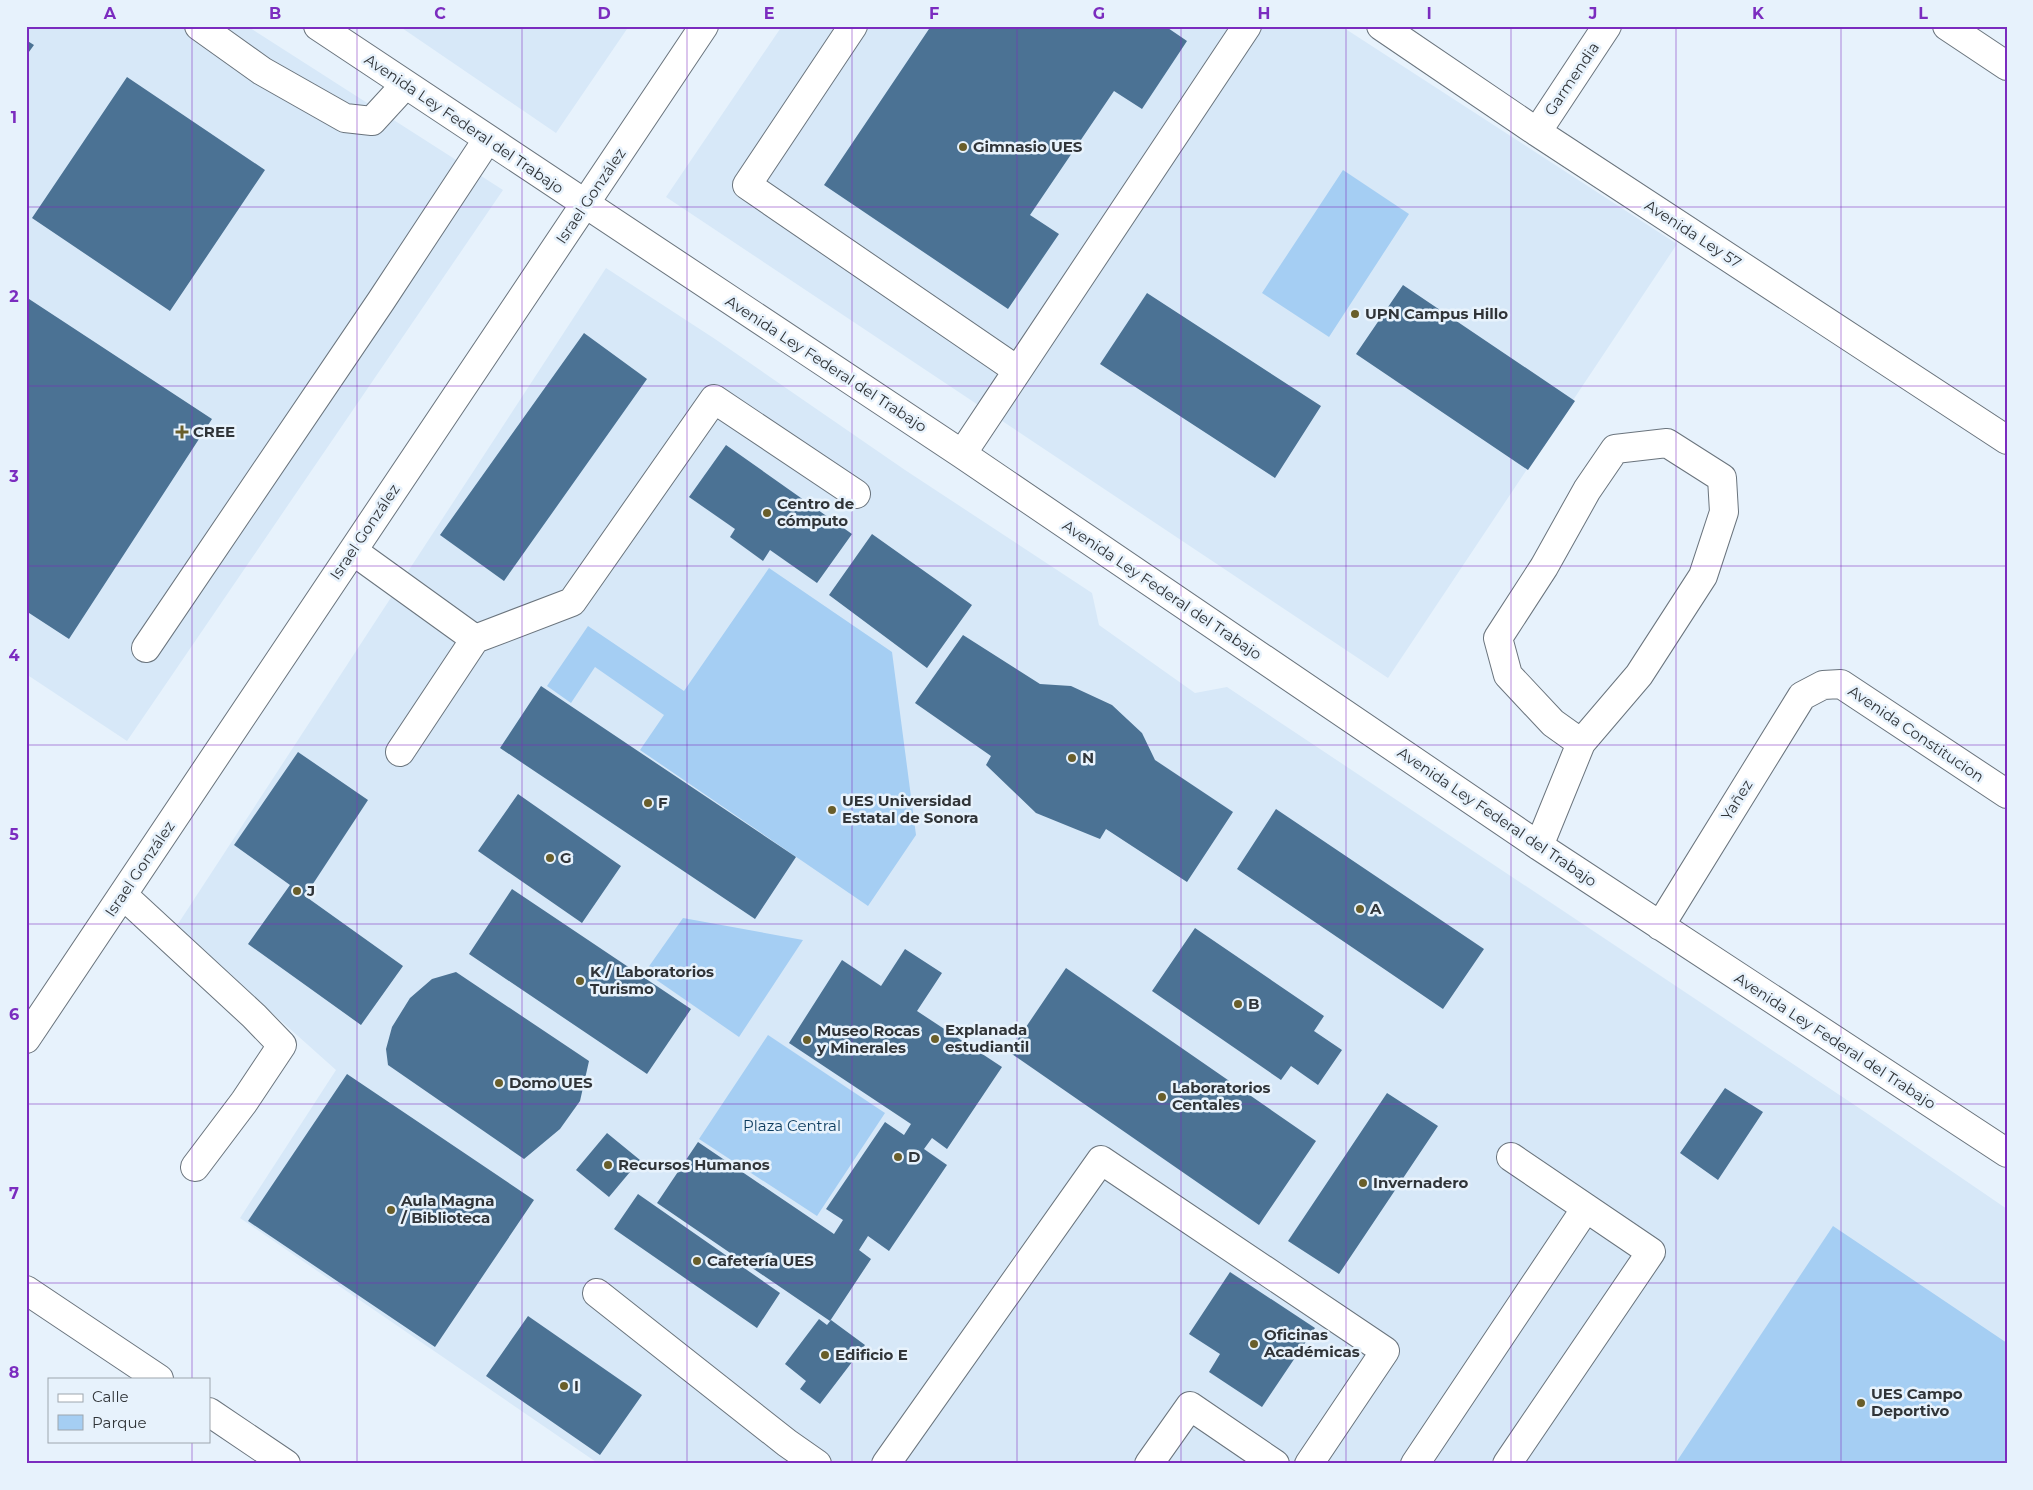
<svg xmlns="http://www.w3.org/2000/svg" width="2033" height="1490" viewBox="0 0 2033 1490" font-family="Montserrat,sans-serif">
	<style>
		.built { fill: #d7e8f8 }
		.green { fill: #a5cef3 }
		.building { fill: #4b7294 }
		.lines { fill: none; stroke-linecap: round; stroke-linejoin: round }
		.minor-casing { stroke: #6a747d; stroke-width: 30 }
		.minor { stroke: #fff; stroke-width: 28 }
		.grid { fill: none; stroke: #7b2cbf; stroke-width: 1; stroke-opacity: 0.55 }
		.poi-dot { fill: #695e2a; stroke: #e7f2fc; stroke-width: 2 }
		.labels { text-anchor: middle; stroke-width: 5; stroke-linejoin: round; paint-order: stroke }
		.street-label { font-size: 15px; fill: #303438; stroke: #e7f2fc }
		.poi-label { font-size: 15px; font-weight: bold; fill: #303438; stroke: #e7f2fc; text-anchor: start }
		.park-label { font-size: 15px; fill: #0b3b5e; stroke: #e7f2fc }
		.neatline { fill: none; stroke: #7b2cbf; stroke-width: 2 }
		.grid-label { font-size: 16px; text-anchor: middle; font-weight: bold; fill: #7b2cbf }
	</style>
	<rect width="100%" height="100%" fill="#e7f2fc"/>
	<path class="built" d="M26 26H247L503 190 127 741 26 674Z
		M399 26H629L556 133Z
		M782 26H1341L1677 244 1388 678 666 197Z
		M606 268 715 339 905 470 1092 593 1099 625 1195 693 1227 687 1868 1114 2007 1209V1464H599L240 1218 336 1070 176 927Z"/>
	<path class="green" d="M1343 170 1409 214 1329 337 1262 293Z
		M769 568 892 652 916 835 868 906 640 750 664 715 595 667 571 703 547 686 588 626 684 691Z
		M683 918 803 940 739 1037 645 972Z
		M768 1035 885 1113 817 1216 699 1139Z
		M1833 1226 2007 1343V1464H1675Z"/>
	<path class="building" d="M931 26H1165L1187 41 1142 109 1114 91 1030 215 1059 234 1008 309 824 185Z
		M26 40 34 45 26 56Z
		M127 77 265 170 170 311 32 218Z
		M1403 285 1575 401 1528 470 1356 354Z
		M1147 293 1321 406 1275 478 1100 364Z
		M26 297 212 419 69 639 26 611Z
		M584 333 647 379 504 581 440 535Z
		M726 445 852 534 817 583 770 550 763 561 730 537 735 529 689 497Z
		M872 534 972 605 927 668 829 595Z
		M963 635 1040 684 1071 686 1112 705 1142 733 1155 760 1233 812 1187 882 1106 829 1100 839 1036 813 986 765 991 756 915 703Z
		M541 686 796 857 755 919 500 748Z
		M298 752 368 800 305 896 403 966 361 1025 248 944 290 885 234 845Z
		M518 794 621 866 582 923 478 851Z
		M1276 809 1484 949 1443 1009 1237 869Z
		M512 889 691 1009 647 1074 469 954Z
		M1195 928 1324 1016 1314 1031 1342 1050 1318 1085 1291 1066 1281 1080 1152 991Z
		M905 949 942 973 917 1011 1002 1067 947 1149 932 1138 924 1149 947 1165 889 1251 868 1236 859 1250 871 1259 830 1321 657 1203 698 1142 834 1234 843 1220 826 1209 885 1122 904 1135 911 1124 789 1043 842 960 881 986Z
		M1066 968 1316 1141 1259 1225 1009 1052Z
		M456 972 589 1061 580 1101 560 1129 524 1159 388 1065 386 1049 392 1027 410 998 432 979Z
		M347 1074 534 1200 435 1347 248 1221Z
		M1725 1088 1763 1112 1718 1180 1680 1153Z
		M1387 1093 1438 1126 1339 1274 1288 1241Z
		M607 1133 640 1160 609 1197 576 1170Z
		M638 1194 780 1293 757 1328 614 1229Z
		M1230 1272 1315 1328 1262 1407 1209 1372 1220 1354 1189 1334Z
		M528 1316 642 1395 600 1455 486 1376Z
		M819 1319 827 1325 831 1320 865 1345 820 1404 800 1389 806 1381 785 1364Z"/>
	<g class="lines">
		<defs>
			<path id="minor" d="M199 26 262 71 345 118 372 121 405 85
				M318 26 962 454 1539 846 2007 1153
				M853 26 747 185 1017 370
				M1381 26 1537 132 2007 440
				M1947 26 2007 66
				M1537 132 1607 26
				M962 454 1247 26
				M353 551 475 639 400 752
				M475 639 572 602 714 399 856 494
				M146 648 381 301 487 140
				M1539 846 1581 743 1553 723 1508 675 1498 638 1544 567 1587 490 1615 449 1667 443 1722 478 1724 512 1703 576 1639 675 1581 743
				M123 895 254 1016 282 1045 244 1102 195 1167
				M1660 926 1802 696 1823 685 1841 684 2007 794
				M26 1039 704 26
				M26 1290 159 1379
				M597 1293 787 1443 817 1464
				M209 1412 286 1464
				M886 1464 1101 1160 1385 1351 1309 1464
				M1149 1464 1190 1406 1275 1464
				M1415 1464 1586 1208
				M1507 1464 1651 1252 1511 1157"/>
		</defs>
		<use href="#minor" class="minor-casing"/>
		<use href="#minor" class="minor"/>
	</g>
	<path class="grid" d="M192 26V1379M357 26V1464M522 26V1464M687 26V1464M852 26V1464M1017 26V1464M1181 26V1464M1346 26V1464M1511 26V1464M1676 26V1464M1841 26V1464M26 207H2007M26 386H2007M26 566H2007M26 745H2007M26 924H2007M26 1104H2007M26 1283H2007M192 1441V1464"/>
	<g class="poi-dot">
		<circle cx="963" cy="147" r="5"/>
		<circle cx="1355" cy="314" r="5"/>
		<path d="M179.5 424.5h5v5h5v5h-5v5h-5v-5h-5v-5h5z"/>
		<circle cx="767" cy="513" r="5"/>
		<circle cx="1072" cy="758" r="5"/>
		<circle cx="648" cy="803" r="5"/>
		<circle cx="832" cy="810" r="5"/>
		<circle cx="550" cy="858" r="5"/>
		<circle cx="297" cy="891" r="5"/>
		<circle cx="1360" cy="909" r="5"/>
		<circle cx="580" cy="981" r="5"/>
		<circle cx="1238" cy="1004" r="5"/>
		<circle cx="935" cy="1039" r="5"/>
		<circle cx="807" cy="1040" r="5"/>
		<circle cx="499" cy="1083" r="5"/>
		<circle cx="1162" cy="1097" r="5"/>
		<circle cx="898" cy="1157" r="5"/>
		<circle cx="608" cy="1165" r="5"/>
		<circle cx="1363" cy="1183" r="5"/>
		<circle cx="391" cy="1210" r="5"/>
		<circle cx="697" cy="1261" r="5"/>
		<circle cx="1254" cy="1344" r="5"/>
		<circle cx="825" cy="1355" r="5"/>
		<circle cx="564" cy="1386" r="5"/>
		<circle cx="1861" cy="1403" r="5"/>
	</g>
	<g class="labels">
		<g class="street-label">
			<text transform="translate(1572 79) rotate(-56)" y="5">Garmendia</text>
			<text transform="translate(464 124) rotate(34)" y="5">Avenida Ley Federal del Trabajo</text>
			<text transform="translate(591 196) rotate(-56)" y="5">Israel González</text>
			<text transform="translate(1693 234) rotate(33)" y="5">Avenida Ley 57</text>
			<text transform="translate(826 364) rotate(33)" y="5">Avenida Ley Federal del Trabajo</text>
			<text transform="translate(365 532) rotate(-56)" y="5">Israel González</text>
			<text transform="translate(1162 590) rotate(34)" y="5">Avenida Ley Federal del Trabajo</text>
			<text transform="translate(1916 734) rotate(34)" y="5">Avenida Constitucion</text>
			<text transform="translate(1737 800) rotate(-58)" y="5">Yañez</text>
			<text transform="translate(1497 817) rotate(34)" y="5">Avenida Ley Federal del Trabajo</text>
			<text transform="translate(140 869) rotate(-56)" y="5">Israel González</text>
			<text transform="translate(1835 1041) rotate(33)" y="5">Avenida Ley Federal del Trabajo</text>
		</g>
		<g class="poi-label">
			<text x="973" y="152">Gimnasio UES</text>
			<text x="1365" y="319">UPN Campus Hillo</text>
			<text x="193" y="437">CREE</text>
			<text x="777" y="509">Centro de<tspan x="777" dy="17">cómputo</tspan></text>
			<text x="1082" y="763">N</text>
			<text x="842" y="806">UES Universidad<tspan x="842" dy="17">Estatal de Sonora</tspan></text>
			<text x="658" y="808">F</text>
			<text x="560" y="863">G</text>
			<text x="307" y="896">J</text>
			<text x="1370" y="914">A</text>
			<text x="590" y="977">K / Laboratorios<tspan x="590" dy="17">Turismo</tspan></text>
			<text x="1248" y="1009">B</text>
			<text x="945" y="1035">Explanada<tspan x="945" dy="17">estudiantil</tspan></text>
			<text x="817" y="1036">Museo Rocas<tspan x="817" dy="17">y Minerales</tspan></text>
			<text x="509" y="1088">Domo UES</text>
			<text x="1172" y="1093">Laboratorios<tspan x="1172" dy="17">Centales</tspan></text>
			<text x="908" y="1162">D</text>
			<text x="618" y="1170">Recursos Humanos</text>
			<text x="1373" y="1188">Invernadero</text>
			<text x="401" y="1206">Aula Magna<tspan x="401" dy="17">/ Biblioteca</tspan></text>
			<text x="707" y="1266">Cafetería UES</text>
			<text x="1264" y="1340">Oficinas<tspan x="1264" dy="17">Académicas</tspan></text>
			<text x="835" y="1360">Edificio E</text>
			<text x="574" y="1391">I</text>
			<text x="1871" y="1399">UES Campo<tspan x="1871" dy="17">Deportivo</tspan></text>
		</g>
		<g class="park-label">
			<text x="792" y="1131">Plaza Central</text>
		</g>
	</g>
	<rect width="2033" height="1490" fill="none" stroke="#e7f2fc" stroke-width="55"/>
	<rect x="48" y="1378" width="162" height="65" fill="#e7f2fc" stroke="#9ea6ae"/>
	<rect x="58" y="1394" width="25" height="8" fill="#ffffff" stroke="#9ea6ae"/>
	<text x="92" y="1402" font-size="15" fill="#303438">Calle</text>
	<rect x="58" y="1415" width="25" height="15" fill="#a5cef3" stroke="#9ea6ae"/>
	<text x="92" y="1428" font-size="15" fill="#303438">Parque</text>
	<rect x="28" y="28" width="1978" height="1434" class="neatline"/>
	<g class="grid-label">
		<text x="110" y="19">A</text>
		<text x="275" y="19">B</text>
		<text x="440" y="19">C</text>
		<text x="604" y="19">D</text>
		<text x="769" y="19">E</text>
		<text x="934" y="19">F</text>
		<text x="1099" y="19">G</text>
		<text x="1264" y="19">H</text>
		<text x="1429" y="19">I</text>
		<text x="1593" y="19">J</text>
		<text x="1758" y="19">K</text>
		<text x="1923" y="19">L</text>
		<text x="14" y="123">1</text>
		<text x="14" y="302">2</text>
		<text x="14" y="482">3</text>
		<text x="14" y="661">4</text>
		<text x="14" y="840">5</text>
		<text x="14" y="1020">6</text>
		<text x="14" y="1199">7</text>
		<text x="14" y="1378">8</text>
	</g>
</svg>
